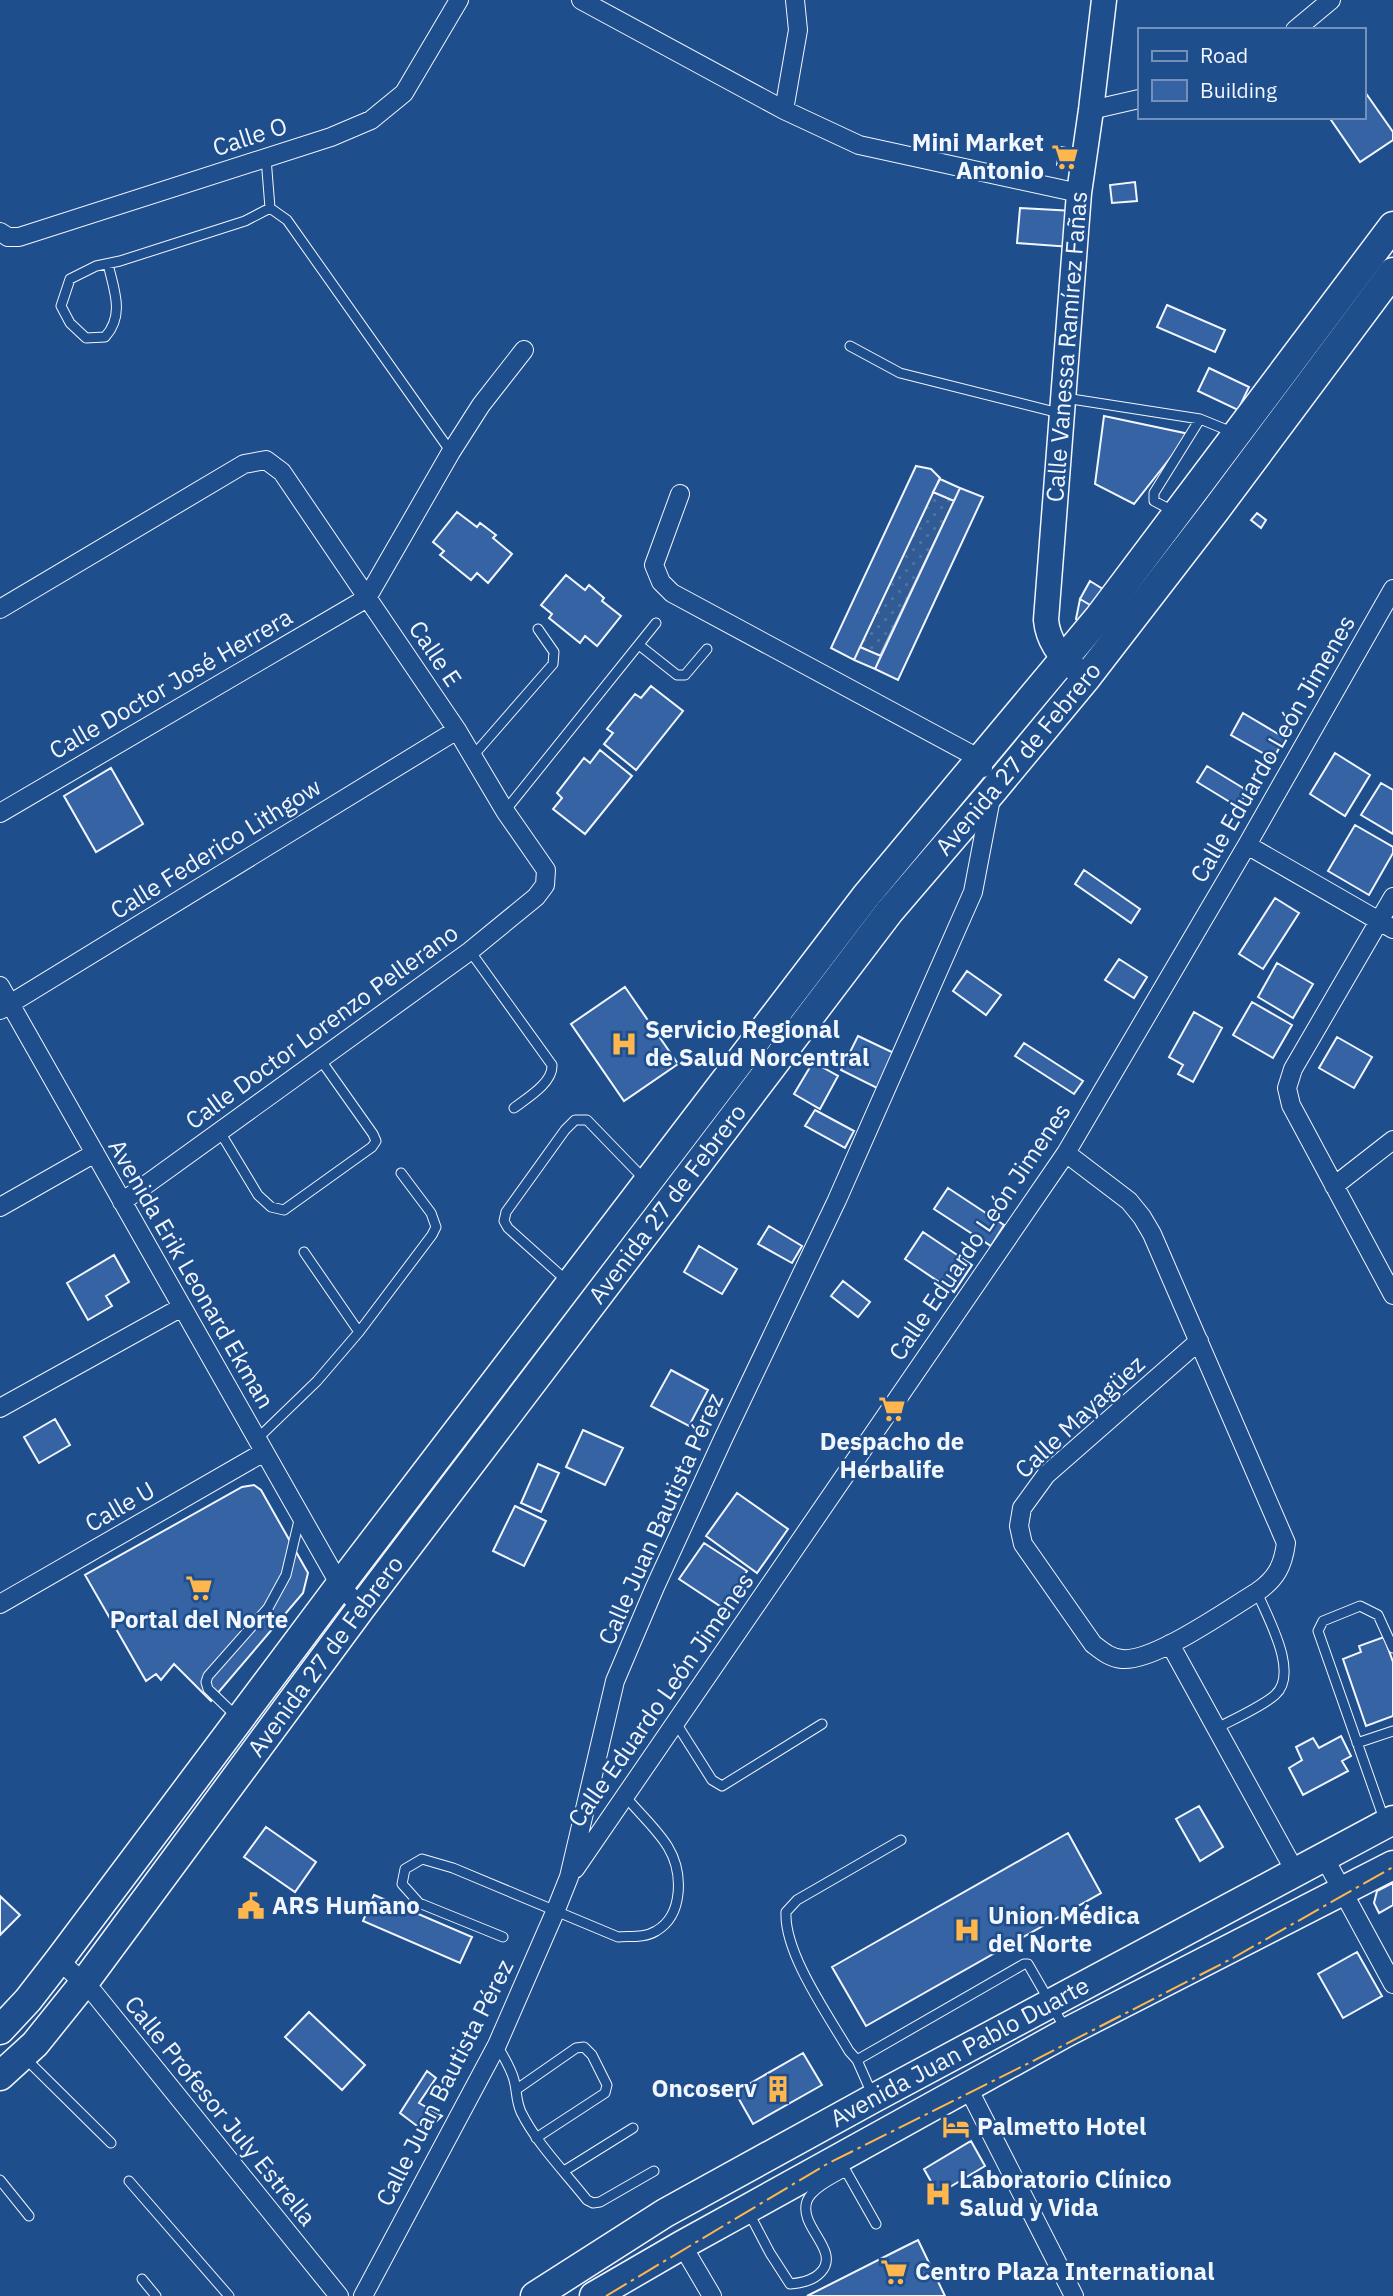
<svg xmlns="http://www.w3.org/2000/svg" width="1393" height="2296" viewBox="0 0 1393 2296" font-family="'IBM Plex Sans',sans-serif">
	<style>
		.grass { fill: url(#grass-dots); stroke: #a8bbd7; stroke-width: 2 }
		.building { fill: #3563a3; stroke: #f2f6ff; stroke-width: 2 }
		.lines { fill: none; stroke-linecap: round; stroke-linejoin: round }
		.lane-casing { stroke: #f2f6ff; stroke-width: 11 }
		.street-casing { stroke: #f2f6ff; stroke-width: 20 }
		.secondary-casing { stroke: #f2f6ff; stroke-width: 27 }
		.primary-casing { stroke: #f2f6ff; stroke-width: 31 }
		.lane { stroke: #1f4e8c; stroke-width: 9 }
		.street { stroke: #1f4e8c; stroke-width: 18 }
		.secondary { stroke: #1f4e8c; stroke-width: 24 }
		.primary { stroke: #1f4e8c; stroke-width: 28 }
		.power { stroke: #ffb74d; stroke-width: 2; stroke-dasharray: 24 5 3.5 5; stroke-linecap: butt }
		.labels { text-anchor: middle; stroke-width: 5; stroke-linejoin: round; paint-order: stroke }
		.street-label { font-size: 24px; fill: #f2f6ff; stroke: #1f4e8c }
		.poi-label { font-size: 24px; font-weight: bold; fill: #f2f6ff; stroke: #1f4e8c; text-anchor: start }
	</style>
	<defs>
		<pattern id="grass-dots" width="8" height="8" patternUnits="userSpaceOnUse" patternTransform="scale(1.75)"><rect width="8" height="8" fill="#305b95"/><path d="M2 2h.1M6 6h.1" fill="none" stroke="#4e73a5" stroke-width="1.8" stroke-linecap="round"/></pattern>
	</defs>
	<rect width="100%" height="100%" fill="#1f4e8c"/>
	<path class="grass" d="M933 492 954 501 880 656 860 647Z"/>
	<path class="building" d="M1365 92 1393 132V140L1360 162 1329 117H1363V93Z
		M1060 147 1074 149 1071 167 1057 165Z
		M1135 182 1137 201 1112 203 1110 185Z
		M1020 208 1074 211 1071 247 1017 243Z
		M1167 305 1225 330 1215 352 1157 327Z
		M1209 368 1249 387 1238 410 1198 391Z
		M1104 416 1189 434 1134 504 1095 484Z
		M916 466 931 469 940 478 854 660 831 648Z
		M940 479 960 488 954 501 933 492Z
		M960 488 983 497 898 680 875 669Z
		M457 512 477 527 480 523 496 535 493 538 512 554 488 583 477 573 471 580 440 555 444 551 433 542Z
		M1257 513 1266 520 1261 528 1251 520Z
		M566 575 585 590 589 585 604 598 602 601 621 616 597 646 585 636 580 643 549 618 552 614 541 605Z
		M1090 581 1106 591 1095 608 1080 599Z
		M1080 599 1095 608 1081 622 1076 619Z
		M860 647 881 656 875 669 854 660Z
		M651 686 683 711 636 770 604 744 613 733 607 729 635 694 641 698Z
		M1243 713 1285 738 1273 759 1231 735Z
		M600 750 632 776 585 834 553 809 562 798 557 793 584 758 590 763Z
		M1335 753 1370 775 1345 816 1310 794Z
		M1207 766 1248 791 1238 807 1197 782Z
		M111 768 143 824 96 852 64 796Z
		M1381 783 1393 790V834L1361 815Z
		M1355 825 1393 847V853L1369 895 1328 871Z
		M1084 870 1140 909 1131 923 1075 884Z
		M1275 898 1299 913 1263 969 1239 954Z
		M1119 959 1147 977 1134 998 1105 980Z
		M1277 963 1313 984 1293 1018 1258 997Z
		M967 971 1001 995 986 1015 953 991Z
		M625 987 678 1064 624 1101 571 1024Z
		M1252 1002 1292 1025 1273 1058 1233 1035Z
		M1194 1012 1222 1028 1193 1082 1178 1074 1183 1065 1169 1057Z
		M858 1036 896 1054 879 1089 841 1070Z
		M1337 1037 1372 1057 1354 1088 1319 1068Z
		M1024 1043 1083 1081 1074 1094 1015 1056Z
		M813 1062 838 1076 820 1109 794 1094Z
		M815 1110 854 1131 845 1148 805 1126Z
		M948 1188 1004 1225 991 1246 934 1209Z
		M769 1226 802 1246 792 1263 758 1244Z
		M923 1232 972 1265 954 1292 905 1259Z
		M699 1246 737 1269 722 1294 684 1272Z
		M114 1255 129 1282 106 1296 112 1306 88 1320 67 1283Z
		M843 1281 870 1302 858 1317 831 1296Z
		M671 1370 708 1390 689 1426 651 1406Z
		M55 1419 70 1445 39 1463 24 1437Z
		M583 1430 623 1448 605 1485 566 1467Z
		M538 1464 559 1473 541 1512 521 1503Z
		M254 1485 261 1490 308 1573 303 1593 211 1701 174 1664 161 1680 156 1674 146 1681 85 1575 242 1487Z
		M737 1493 788 1529 757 1573 706 1536Z
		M515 1506 546 1521 524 1566 493 1551Z
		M704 1543 747 1571 723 1608 679 1579Z
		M1384 1637 1393 1662V1716L1366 1726 1343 1659 1361 1652 1359 1646Z
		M1341 1736 1351 1756 1342 1761 1348 1771 1303 1795 1289 1768 1302 1760 1296 1747 1313 1738 1319 1748Z
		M1199 1806 1223 1847 1200 1861 1176 1819Z
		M266 1827 316 1862 295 1892 244 1857Z
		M1068 1833 1101 1893 866 2026 832 1967Z
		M1393 1883V1905L1379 1913 1374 1903 1377 1891Z
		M374 1895 472 1937 460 1963 363 1921Z
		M0 1896 20 1915 0 1935Z
		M1357 1952 1382 1996 1343 2018 1318 1974Z
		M309 2012 365 2065 342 2090 285 2037Z
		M803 2053 822 2085 753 2124 735 2092Z
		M427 2071 436 2078 419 2103 442 2116 425 2132 400 2113Z
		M971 2141 985 2166 938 2194 924 2169Z
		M918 2240 945 2296H807L902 2248Z"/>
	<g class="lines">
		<defs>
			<path id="lane" d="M266 158 270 208
				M108 264C114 290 125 315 105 337L86 338 70 323 61 306 70 279 96 266 120 261 245 221 270 208 287 220 451 452
				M850 346 900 373 1059 413
				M1065 398 1200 419 1232 432
				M1173 511 1154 501V493L1200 419
				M639 645 677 675H685L707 649
				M472 757 553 664 554 652 538 629
				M505 811 656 623
				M470 951 552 1065C553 1083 527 1098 514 1108
				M220 1132 258 1195 271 1207 284 1210 372 1147 376 1141 373 1134 320 1059
				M304 1252 359 1332
				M567 1281 508 1228 504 1221 506 1212 565 1130 575 1120H587L646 1181
				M257 1439 317 1381 359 1332 432 1235 436 1227 431 1213 401 1173
				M236 1716 208 1689 206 1682 208 1676 268 1608 286 1575 300 1516
				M676 1723 712 1780 722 1786 822 1724
				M1217 1728C1232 1720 1263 1706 1275 1695 1300 1673 1267 1617 1257 1592
				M1357 1743 1393 1731
				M1384 1819 1318 1631 1323 1621 1360 1606 1378 1615 1393 1648
				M901 1840 797 1900 786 1912C784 1953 828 2015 849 2051L857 2060 1024 1964H1028L1066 2030
				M503 1937 419 1903 402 1884 405 1869 422 1859 453 1868 618 1937C630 1936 645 1938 656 1931 684 1915 683 1872 668 1847 657 1829 639 1813 625 1796
				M497 2045C503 2056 511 2068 514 2080 517 2091 516 2101 521 2112 537 2144 564 2171 587 2200L593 2203 600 2202 654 2171
				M25 2058 111 2143
				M857 2060 872 2094
				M517 2089 576 2048 584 2047 592 2055 607 2085 605 2093 536 2138
				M564 2171 633 2128
				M846 2171 876 2224
				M0 2180 29 2216
				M129 2181 229 2296
				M749 2213 770 2253 790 2284C801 2283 813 2281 821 2272 841 2250 798 2227 807 2201 812 2188 834 2178 846 2171L840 2161
				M142 2279 156 2296"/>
			<path id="street" d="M581 0 784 110 859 145 1079 193
				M1295 30 1331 0
				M784 110 798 30 795 0
				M1091 110 1139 99
				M0 232 8 237H19L331 137 371 120 404 93 459 0
				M680 494 654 565 661 582 672 593 980 759 983 768
				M0 609 244 464 266 460 282 472 457 730 505 811 546 870 545 885 536 897 470 951 122 1202
				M0 813 367 598 451 452 481 405 524 350
				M1247 845 1393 929
				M1393 897 1293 1069 1287 1088 1291 1105 1393 1295
				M0 986 340 1585 361 1608
				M0 1010 457 730
				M1066 1153 1129 1201 1142 1217 1152 1234 1286 1543C1283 1566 1276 1579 1257 1592 1227 1610 1154 1662 1122 1659 1110 1658 1102 1651 1093 1644L1023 1544 1019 1526 1022 1508 1046 1475 1199 1341
				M1334 1186 1393 1140
				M0 1207 95 1153
				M0 1408 182 1307
				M0 1604 264 1452
				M1170 1644 1296 1873
				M1324 1857 1393 1984
				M575 1869 1066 1153 1247 845 1393 589
				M59 1960 94 1993 339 2296
				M967 2086 1074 2296
				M682 2245 712 2296
				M363 2296 497 2045 555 1912 569 1877 615 1681 655 1587 723 1439 837 1200 973 892 991 798"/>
			<g id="secondary">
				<path id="s1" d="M1078 671C1061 658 1048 641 1046 620L1079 193 1091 110 1104 0"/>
			</g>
			<g id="primary">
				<path d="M0 2030 28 2000 59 1960 340 1585 866 896 1099 617 1393 226"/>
				<path id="s2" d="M0 2076 35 2044 84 1983 361 1608 889 912 991 793 1087 677 1215 511 1393 272"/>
				<path id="s3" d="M535 2296 665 2213 874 2098 1393 1820"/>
				<path d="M594 2296 682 2245 1067 2032 1393 1865"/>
			</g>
		</defs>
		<use href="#lane" class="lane-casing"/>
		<use href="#street" class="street-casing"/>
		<use href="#secondary" class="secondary-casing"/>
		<use href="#primary" class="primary-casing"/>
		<use href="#lane" class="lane"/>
		<use href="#street" class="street"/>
		<use href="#secondary" class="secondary"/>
		<use href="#primary" class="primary"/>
		<path class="power" d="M606 2296 827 2164 1029 2063 1233 1958 1393 1867"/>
	</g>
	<defs>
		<symbol id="supermarket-bare" viewBox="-9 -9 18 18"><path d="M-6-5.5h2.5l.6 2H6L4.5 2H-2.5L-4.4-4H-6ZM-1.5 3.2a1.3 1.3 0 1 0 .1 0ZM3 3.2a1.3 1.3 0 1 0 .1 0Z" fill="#ffb74d" stroke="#1f4e8c" stroke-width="2.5" paint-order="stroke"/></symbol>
		<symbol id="hospital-bare" viewBox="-9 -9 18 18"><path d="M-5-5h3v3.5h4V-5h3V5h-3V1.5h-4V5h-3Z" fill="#ffb74d" stroke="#1f4e8c" stroke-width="2.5" paint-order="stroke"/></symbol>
		<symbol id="civic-bare" viewBox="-9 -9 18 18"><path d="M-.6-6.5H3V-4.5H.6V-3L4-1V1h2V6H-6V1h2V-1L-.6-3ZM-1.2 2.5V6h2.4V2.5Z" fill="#ffb74d" stroke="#1f4e8c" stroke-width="2.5" paint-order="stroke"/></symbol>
		<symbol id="building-bare" viewBox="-9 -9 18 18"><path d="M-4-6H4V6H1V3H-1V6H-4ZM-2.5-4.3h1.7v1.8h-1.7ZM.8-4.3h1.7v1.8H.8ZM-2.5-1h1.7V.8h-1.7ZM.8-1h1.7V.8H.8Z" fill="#ffb74d" stroke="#1f4e8c" stroke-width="2.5" paint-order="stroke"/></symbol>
		<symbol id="hotel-bare" viewBox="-9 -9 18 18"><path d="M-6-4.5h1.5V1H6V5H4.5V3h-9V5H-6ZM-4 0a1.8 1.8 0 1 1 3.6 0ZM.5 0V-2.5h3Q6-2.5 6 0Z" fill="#ffb74d" stroke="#1f4e8c" stroke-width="2.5" paint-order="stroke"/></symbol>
	</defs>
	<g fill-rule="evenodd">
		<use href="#supermarket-bare" x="1046" y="138" width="38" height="38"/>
		<use href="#hospital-bare" x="605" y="1025" width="38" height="38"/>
		<use href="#supermarket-bare" x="873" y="1390" width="38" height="38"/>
		<use href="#supermarket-bare" x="180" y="1569" width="38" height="38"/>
		<use href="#civic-bare" x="232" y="1887" width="38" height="38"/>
		<use href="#hospital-bare" x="948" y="1911" width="38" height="38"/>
		<use href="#building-bare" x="759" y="2070" width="38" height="38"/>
		<use href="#hotel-bare" x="937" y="2108" width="38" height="38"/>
		<use href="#hospital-bare" x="919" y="2175" width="38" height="38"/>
		<use href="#supermarket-bare" x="875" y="2253" width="38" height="38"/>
	</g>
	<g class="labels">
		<g class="street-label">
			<text transform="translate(250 137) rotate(-18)" y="8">Calle O</text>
			<text dy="8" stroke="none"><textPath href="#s1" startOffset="336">Calle Vanessa Ramírez Fañas</textPath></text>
			<text transform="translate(435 654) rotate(56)" y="8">Calle E</text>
			<text transform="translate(171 684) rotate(-30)" y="8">Calle Doctor José Herrera</text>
			<text transform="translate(1273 749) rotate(-60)" y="8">Calle Eduardo León Jimenes</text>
			<text dy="8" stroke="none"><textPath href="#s2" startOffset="1666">Avenida 27 de Febrero</textPath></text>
			<text transform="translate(216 849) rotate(-32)" y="8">Calle Federico Lithgow</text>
			<text transform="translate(322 1027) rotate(-36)" y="8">Calle Doctor Lorenzo Pellerano</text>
			<text dy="8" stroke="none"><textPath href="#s2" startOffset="1099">Avenida 27 de Febrero</textPath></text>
			<text transform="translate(980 1232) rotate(-56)" y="8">Calle Eduardo León Jimenes</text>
			<text transform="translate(191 1274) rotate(60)" y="8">Avenida Erik Leonard Ekman</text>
			<text transform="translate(1080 1417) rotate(-43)" y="8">Calle Mayagüez</text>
			<text transform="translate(120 1507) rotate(-30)" y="8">Calle U</text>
			<text transform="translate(661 1519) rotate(-66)" y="8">Calle Juan Bautista Pérez</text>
			<text dy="8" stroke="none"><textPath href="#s2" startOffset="532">Avenida 27 de Febrero</textPath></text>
			<text transform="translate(661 1700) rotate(-55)" y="8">Calle Eduardo León Jimenes</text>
			<text dy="8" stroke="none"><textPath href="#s3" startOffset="490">Avenida Juan Pablo Duarte</textPath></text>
			<text transform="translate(445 2083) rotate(-63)" y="8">Calle Juan Bautista Pérez</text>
			<text transform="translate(220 2111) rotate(51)" y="8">Calle Profesor July Estrella</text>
		</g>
		<g class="poi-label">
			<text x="1044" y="151" text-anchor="end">Mini Market<tspan x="1044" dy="28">Antonio</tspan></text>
			<text x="645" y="1038">Servicio Regional<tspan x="645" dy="28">de Salud Norcentral</tspan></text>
			<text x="892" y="1450" text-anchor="middle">Despacho de<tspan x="892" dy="28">Herbalife</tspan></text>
			<text x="199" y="1628" text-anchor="middle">Portal del Norte</text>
			<text x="272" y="1914">ARS Humano</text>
			<text x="988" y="1924">Union Médica<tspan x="988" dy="28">del Norte</tspan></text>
			<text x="757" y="2097" text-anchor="end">Oncoserv</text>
			<text x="977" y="2135">Palmetto Hotel</text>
			<text x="959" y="2188">Laboratorio Clínico<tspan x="959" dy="28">Salud y Vida</tspan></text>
			<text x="915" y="2280">Centro Plaza International</text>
		</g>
	</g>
	<rect x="1138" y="28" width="228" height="91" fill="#1f4e8c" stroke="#7391ba" stroke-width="2"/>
	<rect x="1152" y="51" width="35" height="10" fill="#1f4e8c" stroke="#7391ba" stroke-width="2"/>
	<text x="1200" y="63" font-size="21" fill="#f2f6ff">Road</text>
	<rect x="1152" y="80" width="35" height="21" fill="#3563a3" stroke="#7391ba" stroke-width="2"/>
	<text x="1200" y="98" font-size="21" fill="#f2f6ff">Building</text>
</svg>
